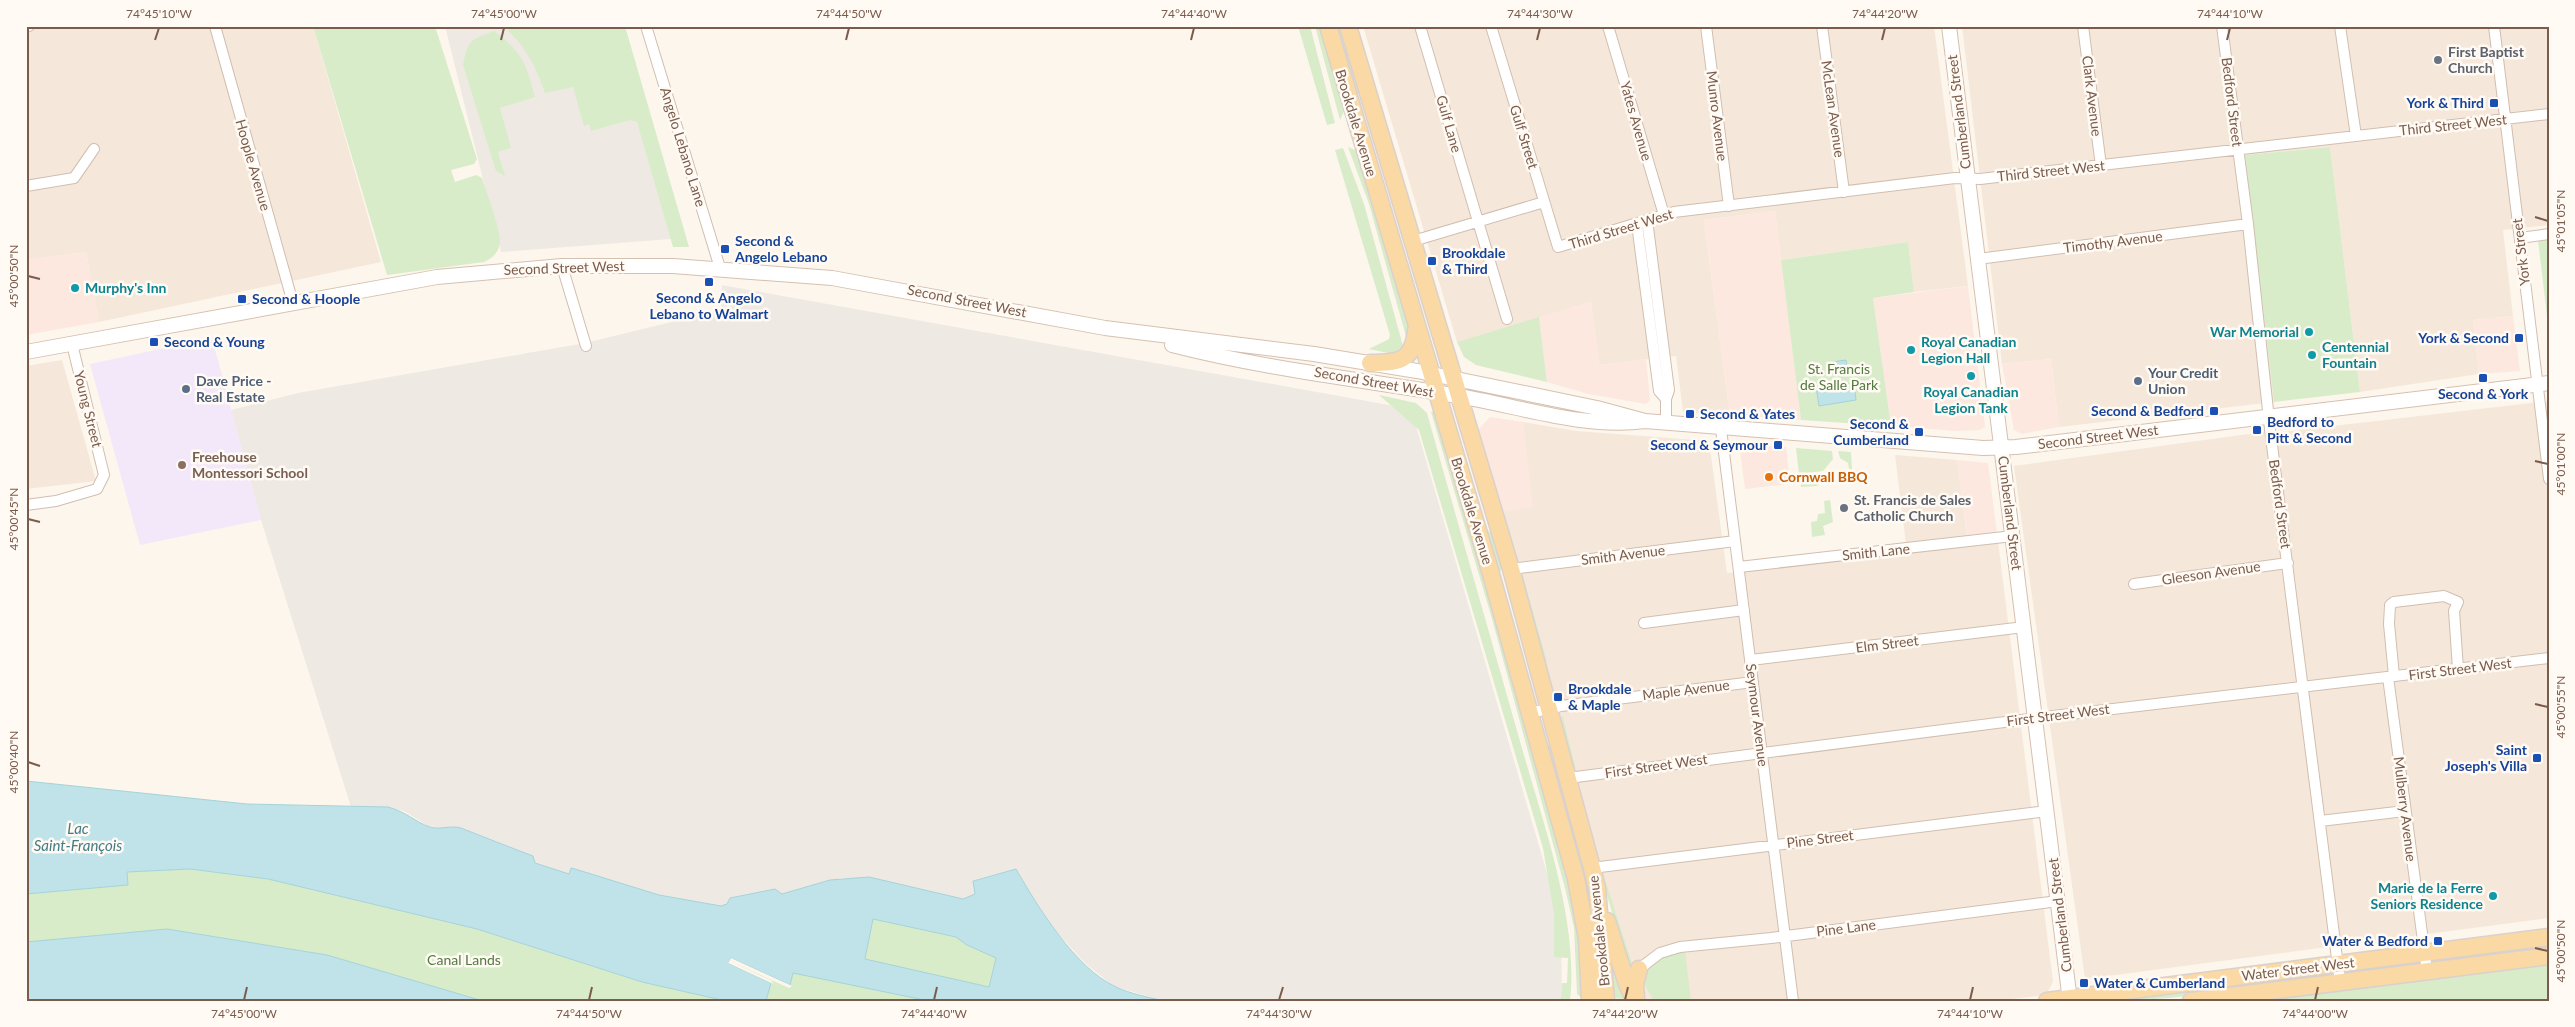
<svg xmlns="http://www.w3.org/2000/svg" width="2575" height="1027" viewBox="0 0 2575 1027" font-family="Lato,sans-serif">
	<style>
		.residential { fill: #f5e8da }
		.commercial { fill: #fde8e0 }
		.industrial { fill: #efe9e4 }
		.education { fill: #f3e8fa }
		.green { fill: #d8ecc9 }
		.water { fill: #bfe3e8; stroke: #a5d3da; fill-rule: evenodd }
		.pier { fill: #fdf6ec }
		.lines { fill: none; stroke-linecap: round; stroke-linejoin: round }
		.street-casing { stroke: #d1beb0; stroke-width: 12 }
		.secondary-casing { stroke: #d6c0b0; stroke-width: 16 }
		.primary-casing { stroke: #dad1cd; stroke-width: 19 }
		.street { stroke: #fff; stroke-width: 10 }
		.secondary { stroke: #fff; stroke-width: 14 }
		.primary { stroke: #fbd9a5; stroke-width: 16 }
		.ticks { fill: none; stroke: #7a5c4d; stroke-width: 2 }
		.worship-dot { fill: #6b7280; stroke: #fffaf3; stroke-width: 2 }
		.transit-dot { fill: #1a4fb4; stroke: #fffaf3; stroke-width: 2 }
		.culture-dot { fill: #0f9aa8; stroke: #fffaf3; stroke-width: 2 }
		.service-dot { fill: #5c6f8a; stroke: #fffaf3; stroke-width: 2 }
		.education-dot { fill: #8d6e63; stroke: #fffaf3; stroke-width: 2 }
		.food-dot { fill: #e8710a; stroke: #fffaf3; stroke-width: 2 }
		.labels { text-anchor: middle; stroke-width: 5; stroke-linejoin: round; paint-order: stroke }
		.worship-label { font-size: 14px; font-weight: bold; fill: #5b616d; stroke: #fffaf3; text-anchor: start }
		.street-label { font-size: 14px; fill: #7a5c4d; stroke: #fffaf3 }
		.transit-label { font-size: 14px; font-weight: bold; fill: #164399; stroke: #fffaf3; text-anchor: start }
		.culture-label { font-size: 14px; font-weight: bold; fill: #0d838f; stroke: #fffaf3; text-anchor: start }
		.park-label { font-size: 14px; fill: #537a41; stroke: #fffaf3 }
		.service-label { font-size: 14px; font-weight: bold; fill: #4e5e75; stroke: #fffaf3; text-anchor: start }
		.education-label { font-size: 14px; font-weight: bold; fill: #785e54; stroke: #fffaf3; text-anchor: start }
		.food-label { font-size: 14px; font-weight: bold; fill: #c56008; stroke: #fffaf3; text-anchor: start }
		.water-label { font-size: 15px; font-style: italic; fill: #437c86; stroke: #fffaf3 }
		.neatline { fill: none; stroke: #7a5c4d; stroke-width: 2 }
		.ticks-label { font-size: 12px; text-anchor: middle; fill: #7a5c4d }
	</style>
	<rect width="100%" height="100%" fill="#fdf6ec"/>
	<path class="residential" d="M26 26H313L381 262 99 322 86 252 26 260Z
		M1363 26H1934L1968 286 1914 292 1908 242 1781 260 1775 211 1704 220 1730 415 1683 412 1676 356 1599 365 1591 302 1457 342Z
		M1962 26H2549V225L2503 230 2513 316 2473 320 2479 374 2360 392 2330 147 2246 155 2274 402 2059 427 2051 359 2002 364Z
		M62 360 96 481 26 489V366Z
		M2549 401V918L2085 979 2014 466 2263 432 2272 433Z
		M1523 422 1577 431 1709 441 1727 573 1907 552 1895 455 1957 460 1968 544 1998 541 2053 982 2046 995 1995 1001H1643L1615 921 1499 512 1525 450Z"/>
	<path class="commercial" d="M1775 211 1801 420 1730 415 1704 220Z
		M86 252 99 322 26 335V260Z
		M1968 286 1985 427 1980 430 1956 431 1891 426 1873 298Z
		M1591 302 1599 365 1646 359 1650 400 1646 404 1588 394 1547 382 1539 317Z
		M2513 316 2520 371 2479 374 2473 320Z
		M2051 359 2059 427 2022 434 2014 430 2002 364Z
		M1490 417 1523 422 1533 507 1499 512 1476 432Z
		M1739 443 1786 447 1790 484 1745 489Z
		M1957 460 1988 463 1998 541 1968 544Z"/>
	<path class="industrial" d="M445 26H624L684 238 501 252Z
		M722 285 1411 409 1561 921 1562 1001H1164L1113 986 1085 963 1052 927 1016 869 973 880 975 895 963 899 871 878H842L782 894 775 889 730 898 727 904 721 906 659 895 571 868 569 874 535 863 473 832 428 826 404 811 388 807H351L261 520 231 410 298 393 585 343 721 310Z"/>
	<path class="education" d="M212 338 261 520 140 545 90 364Z"/>
	<path class="green" d="M313 26H435L477 159 474 164 451 170 455 182 476 175 482 178C486 191 501 230 500 242 499 252 493 258 484 262L387 275Z
		M510 26H625L689 247H673L637 122 630 120 591 131 589 124 584 126 573 87 545 93C537 70 527 48 508 31Z
		M1298 26H1310L1335 123 1327 125Z
		M1315 26H1322L1346 107 1340 120Z
		M1335 26H1342L1360 93 1355 94Z
		M494 31C523 53 526 63 535 97L500 108 511 148 498 152 505 176 496 171 463 65C468 40 471 39 494 31Z
		M1348 147 1357 151 1410 328 1407 340 1369 204Z
		M2330 147 2360 392 2274 402 2245 155Z
		M1343 148 1364 204 1403 346 1393 354 1369 349 1389 339 1390 335 1335 150Z
		M2549 238V333L2538 240Z
		M1908 242 1914 292 1873 298 1891 426 1801 420 1781 260Z
		M1539 317 1547 382 1476 365 1464 357 1457 342Z
		M1379 395 1416 403 1427 413C1458 524 1490 635 1521 745 1543 822 1579 922 1570 1001H1561L1562 983H1567L1568 958 1554 957V914L1543 848 1419 430Z
		M1434 411 1497 615 1566 870 1580 944 1583 999 1577 994 1574 928 1565 888 1492 619 1431 412Z
		M1796 448 1832 451 1833 459 1823 471 1799 474Z
		M1838 451 1851 452 1852 469H1849L1848 463 1840 458Z
		M1820 474 1821 482 1817 486 1801 487 1800 476Z
		M1830 500 1833 522 1823 526 1825 535 1812 537 1811 522 1817 521 1818 514 1825 513 1824 501Z
		M1488 530C1495 537 1504 561 1501 571L1497 568 1486 531Z
		M1521 575 1523 576 1547 662H1543Z
		M1561 716 1563 717 1576 770 1573 768Z
		M1549 745 1552 746 1564 803 1561 801 1547 748Z
		M190 869 268 879 477 929 642 982 726 1001H483L327 955 167 929 26 942V894L127 885V872Z
		M1605 880 1634 969 1630 975 1605 888Z
		M873 919 956 937 967 945 996 957 989 987 865 960Z
		M2538 944V948L2500 956 2499 949Z
		M2497 949 2498 957 2458 961V954Z
		M1685 950 1691 1001H1654L1640 977 1655 960Z
		M730 958 789 985 793 972 929 1001H766L771 983 728 963Z
		M2549 962V1001H2240Z
		M1617 971 1629 999 1611 998 1609 973Z
		M2273 978V981C2216 995 2158 1001 2099 1001Z"/>
	<path class="water" d="M1846 360 1848 373 1834 376 1832 362Z
		M1854 383 1856 400 1819 406 1816 387Z
		M26 781 247 804 388 807C407 812 415 822 430 827 440 830 452 825 461 828 484 837 509 847 533 856L535 863 569 874 571 868 575 869 659 895 721 906 727 904 730 898 775 889 782 894 830 880 869 877 963 899 975 894 973 881 1016 869C1038 907 1075 968 1116 987 1131 994 1148 997 1164 1001H929L793 973 790 985 731 958 728 963 771 983 766 1001H726L642 982 477 929 268 879 190 869 127 872 128 885 26 894ZM873 919 956 937 967 945 996 958 989 987 865 959Z
		M167 929 327 955 483 1001H26V942Z"/>
	<path class="pier" d="M731 958 792 986 789 988 730 961 772 981 773 984 771 983 728 963Z"/>
	<g class="lines">
		<defs>
			<path id="street" d="M215 26 293 303
				M646 26 720 268
				M1420 26 1507 319
				M1491 26 1558 247 1674 212 1955 178 1980 179 2023 174 2549 114
				M1608 26 1664 215
				M1706 26 1729 206
				M1822 26 1844 192
				M2083 26 2101 166
				M2222 26 2248 224 2270 429 2340 982
				M2340 26 2356 136
				M2494 26 2549 479
				M26 27 29 26
				M26 186 74 178 94 149
				M1647 220 1669 390 1666 399V423
				M1637 224 1659 391 1666 399
				M2520 238 2549 234
				M1413 241 1544 202
				M1978 259 2248 224
				M562 266 586 346
				M1721 429 1793 1001
				M26 505 56 501 97 489 104 475 72 344
				M1739 567 2013 536
				M1511 569 1735 541
				M2134 584 2288 563
				M1644 623 1744 610
				M1751 660 2024 627
				M2394 676 2389 624 2390 605 2394 602 2444 596 2458 602 2454 611 2458 669
				M2388 677 2427 971
				M1530 713 1561 706 1753 682
				M1568 778 2036 718 2549 658
				M2320 821 2405 811
				M1592 868 2047 811
				M1639 969 1660 953 1680 947 1771 938 2058 901"/>
			<path id="secondary" d="M1949 26 2070 1001
				M1172 345C1265 369 1364 380 1458 396 1519 406 1583 429 1645 421L1983 448 2016 447 2549 383
				M26 352 437 277 562 266H673L832 278 1105 328 1314 354 1417 371 1597 408 1645 421"/>
			<path id="primary" d="M1328 26 1491 574 1576 879 1587 939 1590 1001
				M1348 26 1511 569 1592 868 1597 888 1606 1001
				M1370 363C1398 363 1413 362 1416 330
				M1607 921 1627 984 1635 1001
				M1636 999 1635 984 1639 969
				M2047 1001 2549 937
				M2191 1001 2549 956"/>
		</defs>
		<use href="#street" class="street-casing"/>
		<use href="#secondary" class="secondary-casing"/>
		<use href="#primary" class="primary-casing"/>
		<use href="#street" class="street"/>
		<use href="#secondary" class="secondary"/>
		<use href="#primary" class="primary"/>
	</g>
	<path class="ticks" d="M155 40 159 28M501 40 504 28M846 40 849 28M1191 40 1194 28M1537 40 1540 28M1882 40 1885 28M2227 40 2230 28M2535 217 2548 221M28 276 40 279M2535 461 2548 464M28 519 40 522M2535 704 2548 707M28 762 40 766M2535 948 2548 951M244 1000 247 987M589 1000 592 987M934 1000 937 987M1279 1000 1283 987M1625 1000 1628 987M1970 1000 1973 987M2315 1000 2318 987"/>
	<g class="worship-dot">
		<circle cx="2438" cy="60" r="5"/>
		<circle cx="1844" cy="508" r="5"/>
	</g>
	<g class="transit-dot">
		<rect x="2489" y="98" width="10" height="10" rx="2.5"/>
		<rect x="720" y="244" width="10" height="10" rx="2.5"/>
		<rect x="1427" y="256" width="10" height="10" rx="2.5"/>
		<rect x="704" y="277" width="10" height="10" rx="2.5"/>
		<rect x="237" y="294" width="10" height="10" rx="2.5"/>
		<rect x="2514" y="333" width="10" height="10" rx="2.5"/>
		<rect x="149" y="337" width="10" height="10" rx="2.5"/>
		<rect x="2478" y="373" width="10" height="10" rx="2.5"/>
		<rect x="2209" y="406" width="10" height="10" rx="2.5"/>
		<rect x="1685" y="409" width="10" height="10" rx="2.5"/>
		<rect x="2252" y="425" width="10" height="10" rx="2.5"/>
		<rect x="1914" y="427" width="10" height="10" rx="2.5"/>
		<rect x="1773" y="440" width="10" height="10" rx="2.5"/>
		<rect x="1553" y="692" width="10" height="10" rx="2.5"/>
		<rect x="2532" y="753" width="10" height="10" rx="2.5"/>
		<rect x="2433" y="936" width="10" height="10" rx="2.5"/>
		<rect x="2079" y="978" width="10" height="10" rx="2.5"/>
	</g>
	<g class="culture-dot">
		<circle cx="75" cy="288" r="5"/>
		<circle cx="2309" cy="332" r="5"/>
		<circle cx="1911" cy="350" r="5"/>
		<circle cx="2312" cy="355" r="5"/>
		<circle cx="1971" cy="376" r="5"/>
		<circle cx="2493" cy="896" r="5"/>
	</g>
	<g class="service-dot">
		<circle cx="2138" cy="381" r="5"/>
		<circle cx="186" cy="389" r="5"/>
	</g>
	<circle class="education-dot" cx="182" cy="465" r="5"/>
	<circle class="food-dot" cx="1769" cy="477" r="5"/>
	<g class="labels">
		<g class="worship-label">
			<text x="2448" y="57">First Baptist<tspan x="2448" dy="16">Church</tspan></text>
			<text x="1854" y="505">St. Francis de Sales<tspan x="1854" dy="16">Catholic Church</tspan></text>
		</g>
		<g class="street-label">
			<text transform="translate(2092 96) rotate(83)" y="5">Clark Avenue</text>
			<text transform="translate(2232 102) rotate(83)" y="5">Bedford Street</text>
			<text transform="translate(1833 109) rotate(82)" y="5">McLean Avenue</text>
			<text transform="translate(1959 112) rotate(-97)" y="5">Cumberland Street</text>
			<text transform="translate(1717 116) rotate(83)" y="5">Munro Avenue</text>
			<text transform="translate(1636 121) rotate(74)" y="5">Yates Avenue</text>
			<text transform="translate(1356 123) rotate(73)" y="5">Brookdale Avenue</text>
			<text transform="translate(1449 124) rotate(74)" y="5">Gulf Lane</text>
			<text transform="translate(2453 125) rotate(-6)" y="5">Third Street West</text>
			<text transform="translate(1524 137) rotate(73)" y="5">Gulf Street</text>
			<text transform="translate(683 147) rotate(73)" y="5">Angelo Lebano Lane</text>
			<text transform="translate(253 165) rotate(74)" y="5">Hoople Avenue</text>
			<text transform="translate(2051 171) rotate(-6)" y="5">Third Street West</text>
			<text transform="translate(1621 229) rotate(-17)" y="5">Third Street West</text>
			<text transform="translate(2113 242) rotate(-7)" y="5">Timothy Avenue</text>
			<text transform="translate(2521 252) rotate(-97)" y="5">York Street</text>
			<text transform="translate(564 268) rotate(-2)" y="5">Second Street West</text>
			<text transform="translate(967 301) rotate(11)" y="5">Second Street West</text>
			<text transform="translate(1374 382) rotate(10)" y="5">Second Street West</text>
			<text transform="translate(88 409) rotate(76)" y="5">Young Street</text>
			<text transform="translate(2098 437) rotate(-7)" y="5">Second Street West</text>
			<text transform="translate(2280 504) rotate(82)" y="5">Bedford Street</text>
			<text transform="translate(1472 511) rotate(73)" y="5">Brookdale Avenue</text>
			<text transform="translate(2010 513) rotate(83)" y="5">Cumberland Street</text>
			<text transform="translate(1876 552) rotate(-6)" y="5">Smith Lane</text>
			<text transform="translate(1623 555) rotate(-7)" y="5">Smith Avenue</text>
			<text transform="translate(2211 573) rotate(-8)" y="5">Gleeson Avenue</text>
			<text transform="translate(1887 644) rotate(-7)" y="5">Elm Street</text>
			<text transform="translate(2460 669) rotate(-7)" y="5">First Street West</text>
			<text transform="translate(1686 690) rotate(-7)" y="5">Maple Avenue</text>
			<text transform="translate(1757 715) rotate(83)" y="5">Seymour Avenue</text>
			<text transform="translate(2058 715) rotate(-7)" y="5">First Street West</text>
			<text transform="translate(1656 766) rotate(-8)" y="5">First Street West</text>
			<text transform="translate(2405 809) rotate(83)" y="5">Mulberry Avenue</text>
			<text transform="translate(1820 839) rotate(-7)" y="5">Pine Street</text>
			<text transform="translate(2060 915) rotate(-97)" y="5">Cumberland Street</text>
			<text transform="translate(1846 928) rotate(-7)" y="5">Pine Lane</text>
			<text transform="translate(1599 931) rotate(-96)" y="5">Brookdale Avenue</text>
			<text transform="translate(2298 969) rotate(-7)" y="5">Water Street West</text>
		</g>
		<g class="transit-label">
			<text x="2484" y="108" text-anchor="end">York &amp; Third</text>
			<text x="735" y="246">Second &amp;<tspan x="735" dy="16">Angelo Lebano</tspan></text>
			<text x="1442" y="258">Brookdale<tspan x="1442" dy="16">&amp; Third</tspan></text>
			<text x="709" y="303" text-anchor="middle">Second &amp; Angelo<tspan x="709" dy="16">Lebano to Walmart</tspan></text>
			<text x="252" y="304">Second &amp; Hoople</text>
			<text x="2509" y="343" text-anchor="end">York &amp; Second</text>
			<text x="164" y="347">Second &amp; Young</text>
			<text x="2483" y="399" text-anchor="middle">Second &amp; York</text>
			<text x="2204" y="416" text-anchor="end">Second &amp; Bedford</text>
			<text x="1700" y="419">Second &amp; Yates</text>
			<text x="2267" y="427">Bedford to<tspan x="2267" dy="16">Pitt &amp; Second</tspan></text>
			<text x="1909" y="429" text-anchor="end">Second &amp;<tspan x="1909" dy="16">Cumberland</tspan></text>
			<text x="1768" y="450" text-anchor="end">Second &amp; Seymour</text>
			<text x="1568" y="694">Brookdale<tspan x="1568" dy="16">&amp; Maple</tspan></text>
			<text x="2527" y="755" text-anchor="end">Saint<tspan x="2527" dy="16">Joseph's Villa</tspan></text>
			<text x="2428" y="946" text-anchor="end">Water &amp; Bedford</text>
			<text x="2094" y="988">Water &amp; Cumberland</text>
		</g>
		<g class="culture-label">
			<text x="85" y="293">Murphy's Inn</text>
			<text x="2299" y="337" text-anchor="end">War Memorial</text>
			<text x="1921" y="347">Royal Canadian<tspan x="1921" dy="16">Legion Hall</tspan></text>
			<text x="2322" y="352">Centennial<tspan x="2322" dy="16">Fountain</tspan></text>
			<text x="1971" y="397" text-anchor="middle">Royal Canadian<tspan x="1971" dy="16">Legion Tank</tspan></text>
			<text x="2483" y="893" text-anchor="end">Marie de la Ferre<tspan x="2483" dy="16">Seniors Residence</tspan></text>
		</g>
		<g class="park-label">
			<text x="1839" y="374">St. Francis<tspan x="1839" dy="16">de Salle Park</tspan></text>
			<text x="464" y="965">Canal Lands</text>
		</g>
		<g class="service-label">
			<text x="2148" y="378">Your Credit<tspan x="2148" dy="16">Union</tspan></text>
			<text x="196" y="386">Dave Price -<tspan x="196" dy="16">Real Estate</tspan></text>
		</g>
		<g class="education-label">
			<text x="192" y="462">Freehouse<tspan x="192" dy="16">Montessori School</tspan></text>
		</g>
		<g class="food-label">
			<text x="1779" y="482">Cornwall BBQ</text>
		</g>
		<g class="water-label">
			<text x="78" y="834">Lac<tspan x="78" dy="17">Saint-François</tspan></text>
		</g>
	</g>
	<rect width="2575" height="1027" fill="none" stroke="#fffaf3" stroke-width="55"/>
	<rect x="28" y="28" width="2520" height="972" class="neatline"/>
	<g class="ticks-label">
		<text x="159" y="18">74°45'10"W</text>
		<text x="504" y="18">74°45'00"W</text>
		<text x="849" y="18">74°44'50"W</text>
		<text x="1194" y="18">74°44'40"W</text>
		<text x="1540" y="18">74°44'30"W</text>
		<text x="1885" y="18">74°44'20"W</text>
		<text x="2230" y="18">74°44'10"W</text>
		<text transform="translate(2561 221) rotate(-90)" y="4">45°01'05"N</text>
		<text transform="translate(14 276) rotate(-90)" y="4">45°00'50"N</text>
		<text transform="translate(2561 464) rotate(-90)" y="4">45°01'00"N</text>
		<text transform="translate(14 519) rotate(-90)" y="4">45°00'45"N</text>
		<text transform="translate(2561 707) rotate(-90)" y="4">45°00'55"N</text>
		<text transform="translate(14 762) rotate(-90)" y="4">45°00'40"N</text>
		<text transform="translate(2561 951) rotate(-90)" y="4">45°00'50"N</text>
		<text x="244" y="1018">74°45'00"W</text>
		<text x="589" y="1018">74°44'50"W</text>
		<text x="934" y="1018">74°44'40"W</text>
		<text x="1279" y="1018">74°44'30"W</text>
		<text x="1625" y="1018">74°44'20"W</text>
		<text x="1970" y="1018">74°44'10"W</text>
		<text x="2315" y="1018">74°44'00"W</text>
	</g>
</svg>
